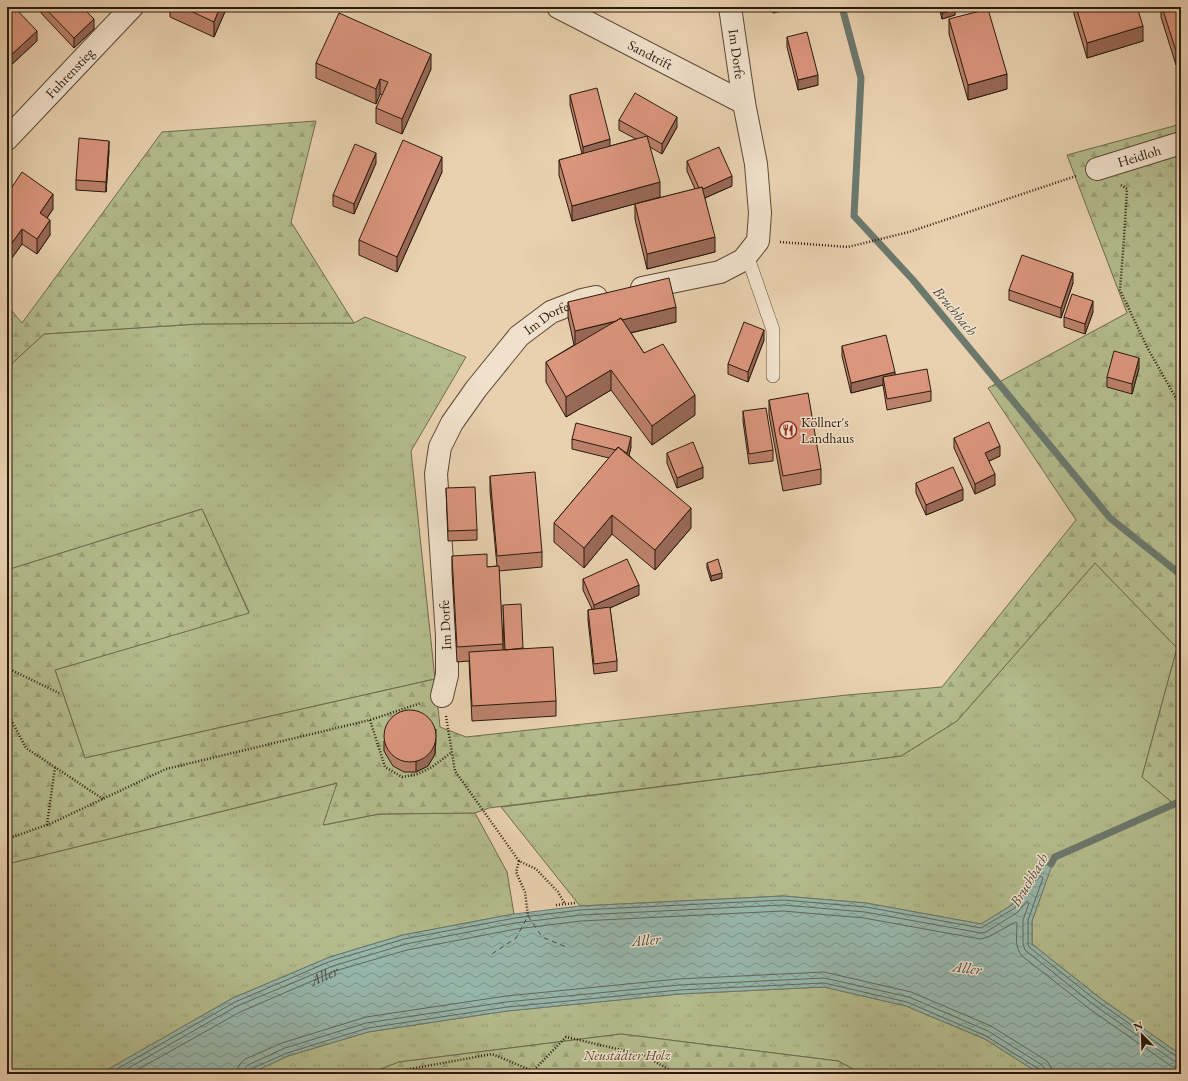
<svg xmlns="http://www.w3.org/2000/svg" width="1188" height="1081" viewBox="0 0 1188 1081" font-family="'EB Garamond',serif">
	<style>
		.grass { fill: url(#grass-tufts); stroke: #6e6b4c }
		.forest { fill: url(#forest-firs); stroke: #6e6b4c }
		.water { fill: url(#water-waves); stroke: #6b786c }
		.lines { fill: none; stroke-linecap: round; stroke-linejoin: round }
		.shore { stroke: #60685c; stroke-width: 1 }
		.stream { stroke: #6b786c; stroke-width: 7 }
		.ferry { stroke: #4a493c; stroke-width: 1; stroke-dasharray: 5 4; stroke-linecap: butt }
		.service-casing { stroke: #594835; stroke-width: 14 }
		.minor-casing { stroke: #594835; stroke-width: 24 }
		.path { stroke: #291a0c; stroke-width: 2.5; stroke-dasharray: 1 2; stroke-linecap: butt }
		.service { stroke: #f1e1cc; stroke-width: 13 }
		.minor { stroke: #f1e1cc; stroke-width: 22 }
		.wall { fill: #bc816c; stroke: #291a0c }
		.shaded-wall { fill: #996958; stroke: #291a0c }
		.building { fill: #db967e; stroke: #291a0c }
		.labels { text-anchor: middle; stroke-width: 3; stroke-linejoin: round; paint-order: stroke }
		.street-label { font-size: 14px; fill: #291a0c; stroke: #f1e1cc }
		.poi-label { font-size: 14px; fill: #291a0c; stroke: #f1e1cc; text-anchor: start }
		.park-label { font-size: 14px; font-style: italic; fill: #534b33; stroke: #f1e1cc }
		.water-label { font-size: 15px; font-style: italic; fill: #4a493c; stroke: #f1e1cc }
	</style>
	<defs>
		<pattern id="grass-tufts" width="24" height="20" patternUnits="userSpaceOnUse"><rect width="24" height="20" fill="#b4bc8d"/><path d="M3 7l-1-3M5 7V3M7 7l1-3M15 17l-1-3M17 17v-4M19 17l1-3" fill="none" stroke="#9ba178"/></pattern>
		<pattern id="forest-firs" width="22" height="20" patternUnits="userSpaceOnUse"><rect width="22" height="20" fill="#b4bc8d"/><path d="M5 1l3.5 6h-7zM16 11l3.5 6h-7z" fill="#9ba178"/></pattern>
		<pattern id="water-waves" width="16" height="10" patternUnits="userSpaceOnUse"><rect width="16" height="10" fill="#97b7ac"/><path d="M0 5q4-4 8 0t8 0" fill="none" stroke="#7b948a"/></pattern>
	</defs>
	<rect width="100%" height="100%" fill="#e9d1b0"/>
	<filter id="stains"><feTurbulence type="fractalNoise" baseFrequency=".005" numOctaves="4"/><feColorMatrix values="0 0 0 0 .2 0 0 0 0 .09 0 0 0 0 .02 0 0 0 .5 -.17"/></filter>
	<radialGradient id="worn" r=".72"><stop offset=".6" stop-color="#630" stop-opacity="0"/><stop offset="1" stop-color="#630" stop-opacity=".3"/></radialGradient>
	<path class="grass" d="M365 317 466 357 411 451 435 679 85 758 55 670 249 612 202 509 7 570V368L44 334 198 324 354 323Z
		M1095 563 1177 648 1142 777 1181 810V1055L1100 998 1032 944V921L1054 858 1026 883 1012 905 981 924 866 903 783 896 580 906 501 807 901 756 957 721Z
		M338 783 324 825 379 814 475 813 507 872 514 914 403 935 330 957 233 998 100 1074H7V864Z
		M824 987 906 1006 985 1039 1040 1074H862L838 1061 621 1034 399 1062 368 1074H249L288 1056 368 1032 507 1011 679 994Z"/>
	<path class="forest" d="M316 121 291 222 354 323 198 324 44 334 7 368V305L22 323 162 132Z
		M1181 124V810L1142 777 1177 648 1095 563 957 721 901 756 489 808 475 813 379 814 323 825 337 783 7 864V570L202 509 249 613 55 670 85 758 435 679 440 727 466 737 847 695 942 687 1076 520 988 388 1127 313 1067 155Z
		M621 1034 838 1061 862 1074H368L399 1062Z"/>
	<path class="water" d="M1055 857 1032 921V944L1100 998 1181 1055V1074H1040L985 1039 906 1006 824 987 679 994 507 1011 368 1032 288 1056 249 1074H100L233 998 330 957 403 935 514 914 580 906 783 896 866 903 981 924 1012 905 1026 883Z"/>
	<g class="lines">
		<g class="shore">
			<path d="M108 1074 235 1002 331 961 404 939 515 918 580 910 783 900 866 907 981 928 1015 908 1029 886 1041 876 1043 878 1028 920V944L1029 947 1097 1001 1177 1057 1181 1058"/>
			<path d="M118 1074 237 1006 333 966 406 944 515 923 581 915 783 905 865 912 981 933 986 932 1018 912 1027 901 1029 903 1023 920V944L1025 950 1094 1005 1174 1061 1181 1063"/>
			<path id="s1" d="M130 1074 240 1012 335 971 407 950 516 929 581 921 783 911 864 918 980 939 988 937 1016 922 1017 923C1017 934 1014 947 1022 956L1091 1010 1171 1066 1181 1069"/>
			<path d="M237 1074 239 1065 245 1059 282 1043 366 1017 506 996 678 979 824 972 911 992 991 1026 1047 1061 1051 1067 1052 1074"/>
			<path d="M243 1074 244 1069 248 1065 285 1048 366 1023 506 1002 679 985 824 978 909 997 988 1031 1042 1065 1045 1069 1046 1074"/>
			<path d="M248 1074 249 1071 251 1069 287 1053 368 1028 507 1007 679 990 824 983 907 1002 986 1036 1039 1069 1041 1074"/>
		</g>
		<path class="stream" d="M842 7 861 78 854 216 913 280 1110 518 1181 575
			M1051 864 1055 857 1181 801"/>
		<path class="ferry" d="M492 954 516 938 528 916 542 937 566 947"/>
		<defs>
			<path id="service" d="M747 255 773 330V376"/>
			<g id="minor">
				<path id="s2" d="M558 7 744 103"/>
				<path id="s3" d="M7 139 132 7"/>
				<path id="s4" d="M1097 169 1181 143"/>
				<path d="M642 288 720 272 743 260 758 241 760 213 756 164 744 103 730 7"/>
				<path id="s5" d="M442 696 447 675V636L436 474 440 447 452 423 476 389 519 336 551 312 582 300 596 297"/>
			</g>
		</defs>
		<use href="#service" class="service-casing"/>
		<use href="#minor" class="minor-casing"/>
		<path class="path" d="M1121 185 1127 189 1124 239 1120 290 1148 349 1181 407
			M780 242 848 247 909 232 1076 176
			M7 668 59 693
			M7 712 26 748 103 799
			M446 716 455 771 519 861 536 869 558 892 565 904
			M370 720 385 767 402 777 418 774 432 767 452 752
			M47 825 55 767
			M7 839 52 823 166 769 370 720 421 703
			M519 861 516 872 525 892 528 916
			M556 905 575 903
			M390 1074 394 1072 492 1054 533 1071 566 1037 643 1055 677 1074"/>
		<use href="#service" class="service"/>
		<use href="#minor" class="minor"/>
	</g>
	<path class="wall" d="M7 7H23L19 12 37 41 10 66 7 63Z
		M41 7H82L94 29 74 48 41 13Z
		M170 7H227L214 37 170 17Z
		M939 7H954L955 15 942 19Z
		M1074 7H1137L1143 41 1087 58 1074 14Z
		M1161 7H1181L1176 65 1161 17Z
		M949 19 1007 89 968 100 949 34Z
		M787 37 818 85 798 90 787 47Z
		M316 63 431 69 402 134 376 123V108L383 95 380 94 376 104 316 78Z
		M570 95 610 146 636 139 619 130V120L677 127 662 154 650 147 660 197 572 221 559 175V160L582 154 570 105Z
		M109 151 106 192 76 190V180Z
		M687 161 732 186 705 198 715 252 647 269 635 219V204L695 189 687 171Z
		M376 163 354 214 333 206V195Z
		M442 172 397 272 359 255V240Z
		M7 188 10 190 53 209 47 218 50 235 37 254 22 244 9 262 7 261Z
		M1073 283 1061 318 1009 300V290Z
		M568 302 676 322 631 333 644 353 695 415 652 445 611 390 566 417 546 382V362L574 345 568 317Z
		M1093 312 1085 334 1064 327V317Z
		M764 340 748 382 728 374V364Z
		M842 346 895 374 931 391V401L887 410 883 385 851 393 842 356Z
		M1139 368 1132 394 1107 387V377Z
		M769 400 821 469V484L783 491 769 415Z
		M743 411 773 450V461L749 464 743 421Z
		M954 438 1000 456 989 461 995 485 975 494 954 448Z
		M572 439 631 447 629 455 691 528 655 570 612 534 584 568 554 542V523L609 458 572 449Z
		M667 453 703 478 677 488 667 463Z
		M490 476 542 552V567L499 571 503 650H504L503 605 523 648 556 701V716L472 721 469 661 457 662 452 571V556L487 567 497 566 490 491Z
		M916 483 963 500 926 515 916 493Z
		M446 488 477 530V540L448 541Z
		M707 563 722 578 711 581 707 568Z
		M583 579 639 595 610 608 617 661V671L594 674 588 620V610L592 609 583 590Z
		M436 739 435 754 428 766 416 772H404L393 766 384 751V741Z"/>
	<path class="shaded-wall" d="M17 7H23L17 14Z
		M220 7H227L214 37V22Z
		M773 7H798L773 13Z
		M955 10V15L942 19V13Z
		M94 19V29L74 48V38Z
		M1143 26V41L1087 58V43Z
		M37 31V41L10 66V56Z
		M1181 49V64L1176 65V51Z
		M431 54V69L402 134V119Z
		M1007 74V89L968 100V85Z
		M818 75V85L798 90V80Z
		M380 79V94L376 104V89Z
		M677 117V127L662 154V144Z
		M610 139V150L583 157V147Z
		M109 141V151L106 192V182Z
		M376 153V163L354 214V204Z
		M442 157V172L397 272V257Z
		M732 176V186L700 200V190Z
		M660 182V197L572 221V206Z
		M53 194V209L40 228V213Z
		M50 220V235L37 254V239Z
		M22 229V244L9 262V247Z
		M715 237V252L647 269V254Z
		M1073 273V283L1061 318V308Z
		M1093 301V312L1085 334V324Z
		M676 307V322L575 346V331Z
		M764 330V340L748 382V372Z
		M1139 358V368L1132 394V384Z
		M611 370V390L566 417V397Z
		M895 372V382L883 377V385L851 393V383Z
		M695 395V415L652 445V426Z
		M631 437V447L627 463V453Z
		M1000 446V456L985 463V453Z
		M703 467V478L677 488V478Z
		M995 474V485L975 494V484Z
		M963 489V500L926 515V505Z
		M691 508V528L655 570V550Z
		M612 515V534L584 568V548Z
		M722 573V578L711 581V576Z
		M639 585V595L594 615V605Z
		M436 729 435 754 428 766 416 772V762Z"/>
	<path class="building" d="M7 7H14L37 31 10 56 7 53Z
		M44 7H82L94 19 74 38Z
		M182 7H220L214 22Z
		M940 7H954L955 10 942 13Z
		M1076 7H1137L1143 26 1087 43Z
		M1162 7H1181V49L1176 51Z
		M988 9 1007 74 968 85 949 19Z
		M339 13 431 54 402 119 376 108 388 82 380 79 376 89 316 63Z
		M807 32 818 75 798 80 787 37Z
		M597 88 610 139 583 147 570 95Z
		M635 93 677 117 662 144 619 120Z
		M647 136 660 182 572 206 559 160Z
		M79 138 109 141 106 182 76 180Z
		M403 140 442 157 397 257 359 240Z
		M355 144 376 153 354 204 333 195Z
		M719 147 732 176 703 189 702 187 699 188 687 161Z
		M22 172 53 194 40 213 50 220 37 239 22 229 9 247 7 246V188L10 190Z
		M702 187 715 237 647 254 635 204Z
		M1022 255 1073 273 1061 308 1009 290Z
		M669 278 676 307 622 320 621 318 616 321 575 331 568 302Z
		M1072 294 1093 301 1085 324 1064 317Z
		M621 318 644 353 663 344 695 395 652 426 611 370 566 397 546 362Z
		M744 322 764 330 748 372 728 364Z
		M886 335 895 372 851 383 842 346Z
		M1114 351 1139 358 1132 384 1107 377Z
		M927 369 931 391 887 399 883 377Z
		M808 393 821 469 783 476 769 400Z
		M766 408 773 450 749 454 743 411Z
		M989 422 1000 446 985 453 995 474 975 484 954 438Z
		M576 423 631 437 627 453 625 452 618 447 616 450 572 439Z
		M693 442 703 467 677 478 667 453Z
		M618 447 691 508 655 550 612 515 584 548 554 523Z
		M953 467 963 489 926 505 916 483Z
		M535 472 542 552 497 556 490 476Z
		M475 487 477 530 448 531 446 488Z
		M487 554V567L499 566 503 644 457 647 452 556Z
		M627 559 639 585 594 605 583 579Z
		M718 559 722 573 711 576 707 563Z
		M521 604 523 648 505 650 503 605Z
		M610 607 617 661 594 664 588 610Z
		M553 647 556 701 472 706 469 652Z
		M384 736a26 26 0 1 1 52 0a26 26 0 1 1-52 0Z"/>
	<defs>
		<symbol id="restaurant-ring" viewBox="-11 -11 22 22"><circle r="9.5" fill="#f1e1cc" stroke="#8f2418" stroke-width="1.5"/><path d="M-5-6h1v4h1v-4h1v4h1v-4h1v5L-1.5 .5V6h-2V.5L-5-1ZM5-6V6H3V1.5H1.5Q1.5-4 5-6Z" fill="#8f2418"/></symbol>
	</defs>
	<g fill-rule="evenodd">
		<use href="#restaurant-ring" x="778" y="420" width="20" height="20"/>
	</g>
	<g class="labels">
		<g class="street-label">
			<text transform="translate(737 54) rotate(82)" y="5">Im Dorfe</text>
			<text dy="5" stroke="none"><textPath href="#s2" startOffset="104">Sandtrift</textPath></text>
			<text dy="5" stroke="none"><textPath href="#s3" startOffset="91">Fuhrenstieg</textPath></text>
			<text dy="5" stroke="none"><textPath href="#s4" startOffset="44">Heidloh</textPath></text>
			<text dy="5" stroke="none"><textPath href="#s5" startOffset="420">Im Dorfe</textPath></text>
			<text transform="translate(445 625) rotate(-93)" y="5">Im Dorfe</text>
		</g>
		<g class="poi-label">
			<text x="801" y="427">Köllner's<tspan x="801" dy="16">Landhaus</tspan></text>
		</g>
		<g class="park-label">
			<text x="627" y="1060">Neustädter Holz</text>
		</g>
		<g class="water-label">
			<text transform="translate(955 311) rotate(50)" y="5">Bruchbach</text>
			<text transform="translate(1029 880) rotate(-59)" y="5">Bruchbach</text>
			<text transform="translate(646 940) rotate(-5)" y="5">Aller</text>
			<text transform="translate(967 968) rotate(7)" y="5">Aller</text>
			<text dy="5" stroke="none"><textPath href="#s1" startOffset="218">Aller</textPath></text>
		</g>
	</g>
	<rect width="1188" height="1081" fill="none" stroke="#e9d1b0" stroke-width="24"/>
	<rect x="8" y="8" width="1172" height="1065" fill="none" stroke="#291a0c" stroke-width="2"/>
	<rect x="12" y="12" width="1164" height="1057" fill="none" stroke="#291a0c"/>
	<g transform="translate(1142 1035) rotate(337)" stroke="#f1e1cc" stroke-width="3" paint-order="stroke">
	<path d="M0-3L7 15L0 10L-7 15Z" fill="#291a0c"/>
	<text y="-6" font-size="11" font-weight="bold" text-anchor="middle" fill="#291a0c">N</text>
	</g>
	<rect width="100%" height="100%" filter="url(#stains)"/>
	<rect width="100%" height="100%" fill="url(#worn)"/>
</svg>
